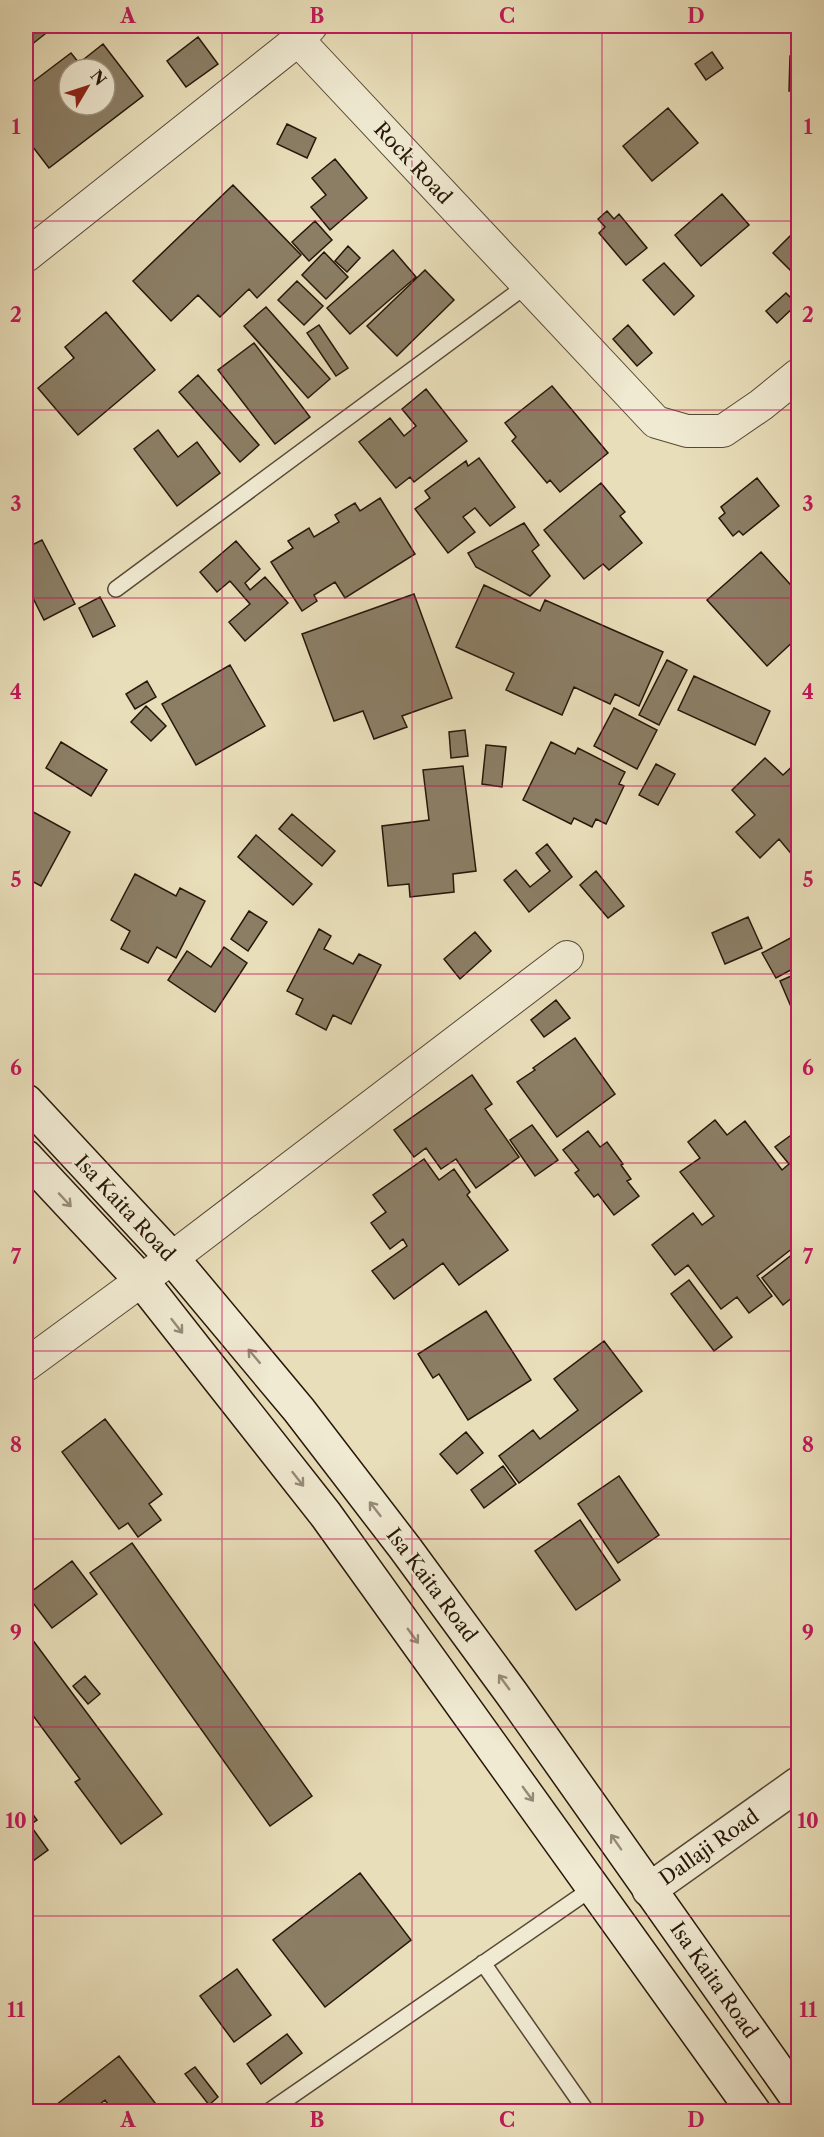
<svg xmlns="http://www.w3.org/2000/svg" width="824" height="2137" viewBox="0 0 824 2137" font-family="'Libre Caslon Text',serif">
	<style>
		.building { fill: #8b7e65; stroke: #27170a; stroke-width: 1.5; fill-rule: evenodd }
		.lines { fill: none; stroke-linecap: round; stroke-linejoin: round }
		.service-casing { stroke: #574936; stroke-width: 18 }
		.minor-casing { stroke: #574936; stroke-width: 34 }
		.tertiary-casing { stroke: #574936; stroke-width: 36 }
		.secondary-casing { stroke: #27170a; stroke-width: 36 }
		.service { stroke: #f0ead2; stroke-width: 15 }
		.minor { stroke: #f0ead2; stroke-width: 32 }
		.tertiary { stroke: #f0ead2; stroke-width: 33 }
		.secondary { stroke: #f0ead2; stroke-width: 33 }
		.oneway { stroke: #968b78 }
		.grid { fill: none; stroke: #c2185b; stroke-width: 1.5; stroke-opacity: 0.55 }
		.labels { text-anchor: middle; stroke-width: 4.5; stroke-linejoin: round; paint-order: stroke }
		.street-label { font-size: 20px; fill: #27170a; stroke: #f0ead2 }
		.neatline { fill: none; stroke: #c2185b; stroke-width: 2 }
		.grid-label { font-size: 20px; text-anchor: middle; font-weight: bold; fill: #c2185b }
	</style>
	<rect width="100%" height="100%" fill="#e8deb9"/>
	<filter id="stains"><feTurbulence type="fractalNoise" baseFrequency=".00333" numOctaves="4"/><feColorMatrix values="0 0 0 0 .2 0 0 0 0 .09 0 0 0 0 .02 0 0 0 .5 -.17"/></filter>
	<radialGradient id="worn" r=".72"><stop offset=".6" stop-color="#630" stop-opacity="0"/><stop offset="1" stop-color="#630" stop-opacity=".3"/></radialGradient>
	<path class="building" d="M26 26H55L26 49Z
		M198 37 218 64 186 87 167 61Z
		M103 44 143 96 49 168 26 138V105L32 100 26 92V87L71 53 79 63ZM69 69H105V105H69Z
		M712 52 723 68 706 80 695 64Z
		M790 56H798V91H789Z
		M668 108 698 143 652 181 623 146Z
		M287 124 316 138 307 158 277 144Z
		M335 159 367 198 330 230 311 207 326 195 312 178Z
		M233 185 301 255 257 298 249 289 220 317 198 295 171 321 133 281Z
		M722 194 749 225 701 266 675 235Z
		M607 211 614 219 619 214 647 248 626 265 599 233 605 227 598 219Z
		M315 221 332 240 309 261 292 242Z
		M798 228V278L773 253Z
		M348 246 360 258 347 272 335 261Z
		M393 250 416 277 350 334 327 308Z
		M324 252 348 277 326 299 302 275Z
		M664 263 694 296 674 315 643 280Z
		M425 270 454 300 397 356 367 326Z
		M297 281 323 306 304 325 278 300Z
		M786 293 797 304 777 323 766 311Z
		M266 307 330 379 308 398 244 326Z
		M106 312 155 370 78 435 38 388 74 358 65 347Z
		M319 325 348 368 336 376 307 333Z
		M628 325 652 353 637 366 613 339Z
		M254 343 310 417 275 444 218 370Z
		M198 375 259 445 240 462 179 392Z
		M552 386 608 453 560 492 550 480 547 483 512 441 516 437 505 423Z
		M426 389 467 441 414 482 410 477 396 488 359 442 390 418 404 436 416 426 402 409Z
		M26 416 32 431 26 434Z
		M158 430 178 457 197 442 220 473 177 506 134 449Z
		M479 458 515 507 490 526 475 508 463 517 475 532 448 553 415 509 430 498 425 491 466 461 468 466Z
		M757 478 779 506 743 535 739 531 733 536 719 518 725 513 721 507Z
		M601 483 625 512 620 516 642 543 609 570 603 564 584 579 544 530Z
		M380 498 415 554 345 598 335 582 314 595 317 601 302 611 271 562 293 548 288 541 309 528 314 537 339 522 335 515 355 503 360 511Z
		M524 523 539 545 532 551 550 576 530 596 476 567 468 553Z
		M42 540 75 604 44 620 26 584V548Z
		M236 541 260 569 245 583 250 590 265 577 288 603 245 641 229 622 250 604 230 581 217 592 200 572Z
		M761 552 798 593V637L767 666 707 600Z
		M484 585 540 611 545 600 663 652 639 706 615 694 610 704 574 687 562 715 506 690 514 673 456 647Z
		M414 594 452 698 402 716 407 727 374 739 363 711 334 721 302 634Z
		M100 597 115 626 93 637 79 608Z
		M667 660 687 670 659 725 639 715Z
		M230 665 265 726 196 765 162 704Z
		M694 676 770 711 755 745 678 710Z
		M147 681 156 697 135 709 126 694Z
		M146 706 166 726 151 741 131 722Z
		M614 708 657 730 637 769 594 746Z
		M465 730 468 756 451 758 449 732Z
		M61 742 107 770 91 796 46 768Z
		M551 742 575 754 578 748 625 772 619 784 624 786 606 824 596 819 592 827 574 818 571 824 523 800Z
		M486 745 506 747 502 787 482 784Z
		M765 758 783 775 798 761V862L779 839 760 858 736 832 755 815 732 790Z
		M656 764 675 774 658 805 639 795Z
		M463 766 476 871 453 874 454 892 410 897 409 884 388 886 382 826 429 820 423 770Z
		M26 808 70 832 41 886 26 878Z
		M292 814 335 851 322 866 279 829Z
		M256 835 312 884 293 905 238 857Z
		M547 844 572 877 529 912 504 880 516 870 530 887 550 871 536 853Z
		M596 871 624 906 608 918 580 885Z
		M135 874 176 896 180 888 205 901 176 958 157 947 148 963 121 949 130 931 111 920Z
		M249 911 267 922 248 951 231 939Z
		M748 917 762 948 725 964 712 933Z
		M319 929 331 936 324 949 353 964 359 954 381 965 351 1024 333 1015 326 1030 296 1014 303 999 287 991Z
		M475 932 491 951 460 979 444 959Z
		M798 934V966L776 978 762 953Z
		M224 947 247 963 215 1012 168 980 187 951 211 967Z
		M798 973V1023L780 981Z
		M556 1000 570 1018 544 1037 531 1020Z
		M575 1038 615 1094 557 1137 517 1082 535 1070 533 1068Z
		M472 1075 492 1104 485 1109 519 1157 476 1188 456 1159 441 1169 426 1148 414 1157 394 1130Z
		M715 1120 727 1135 745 1121 782 1170 789 1164 775 1147 794 1133 798 1140V1244L757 1276 772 1296 749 1313 737 1297 721 1309 688 1265 675 1275 652 1245 693 1213 702 1225 714 1216 680 1172 700 1158 688 1142Z
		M532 1125 558 1160 535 1176 510 1140Z
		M588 1131 600 1147 607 1142 623 1164 621 1165 631 1179 627 1181 639 1196 614 1215 598 1194 594 1197 575 1173 579 1170 563 1150Z
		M424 1159 439 1180 454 1169 470 1192 467 1195 508 1250 459 1285 443 1263 394 1299 372 1271 407 1246 403 1239 390 1249 371 1223 386 1212 373 1195Z
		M798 1250V1293L783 1305 762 1278Z
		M689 1280 732 1337 714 1351 671 1294Z
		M486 1311 531 1380 468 1420 439 1374 433 1378 418 1354Z
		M604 1341 642 1391 519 1483 499 1456 533 1430 540 1439 578 1410 554 1379Z
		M105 1419 162 1494 149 1504 161 1520 138 1537 128 1523 119 1529 62 1452Z
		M466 1432 483 1453 457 1474 440 1454Z
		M503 1466 516 1484 484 1508 471 1490Z
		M619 1476 659 1535 618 1563 578 1504Z
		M580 1520 620 1580 576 1610 535 1551Z
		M132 1543 312 1796 270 1826 90 1573Z
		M72 1561 97 1594 52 1628 27 1595Z
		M26 1631 162 1814 121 1844 75 1782 80 1779 26 1706Z
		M85 1676 100 1694 88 1704 73 1686Z
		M26 1805 37 1820 30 1825 48 1850 26 1866Z
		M360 1873 411 1940 325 2007 273 1940Z
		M237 1969 271 2015 234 2042 200 1996Z
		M287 2034 302 2053 261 2084 247 2064Z
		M119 2056 162 2112H114L105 2100 90 2112H47Z
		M195 2067 218 2097 209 2105 185 2074Z"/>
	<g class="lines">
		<defs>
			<path id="service" d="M116 589 527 285
				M483 1963 587 2112
				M268 2112 594 1887"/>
			<path id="minor" d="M298 40 656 422 687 431H723L761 405 798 375
				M26 256 298 40 311 26
				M26 1365 172 1258 567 957"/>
			<path id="tertiary" d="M649 1890 798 1784"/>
			<path id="secondary" d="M26 1101 172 1258 299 1410 405 1548 512 1694 798 2099
				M26 1157 141 1280 326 1515 754 2112"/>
		</defs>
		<use href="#service" class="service-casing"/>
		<use href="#minor" class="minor-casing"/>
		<use href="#tertiary" class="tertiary-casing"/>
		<use href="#secondary" class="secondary-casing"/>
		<use href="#service" class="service"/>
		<use href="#minor" class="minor"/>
		<use href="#tertiary" class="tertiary"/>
		<use href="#secondary" class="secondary"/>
	</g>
	<defs><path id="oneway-shaft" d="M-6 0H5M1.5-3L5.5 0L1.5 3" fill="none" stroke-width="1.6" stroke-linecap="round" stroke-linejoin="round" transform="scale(1.5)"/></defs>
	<g class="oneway">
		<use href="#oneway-shaft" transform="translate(65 1200) rotate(47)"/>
		<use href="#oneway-shaft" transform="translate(177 1326) rotate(52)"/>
		<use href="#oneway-shaft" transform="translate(254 1356) rotate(-130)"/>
		<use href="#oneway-shaft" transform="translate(298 1479) rotate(52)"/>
		<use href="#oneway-shaft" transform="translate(375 1509) rotate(-128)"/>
		<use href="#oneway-shaft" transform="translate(413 1636) rotate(54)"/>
		<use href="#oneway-shaft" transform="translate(504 1682) rotate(-126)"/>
		<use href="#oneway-shaft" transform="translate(528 1794) rotate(54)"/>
		<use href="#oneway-shaft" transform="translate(616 1842) rotate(-125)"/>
	</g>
	<path class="grid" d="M222 26V2112M412 26V2112M602 26V2112M26 221H798M26 410H798M26 598H798M26 786H798M26 974H798M26 1163H798M26 1351H798M26 1539H798M26 1727H798M26 1916H798"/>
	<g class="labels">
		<g class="street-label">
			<text transform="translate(413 163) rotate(47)" y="7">Rock Road</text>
			<text transform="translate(125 1208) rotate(47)" y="7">Isa Kaita Road</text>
			<text transform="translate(432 1585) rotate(53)" y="7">Isa Kaita Road</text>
			<text transform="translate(709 1847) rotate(-35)" y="7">Dallaji Road</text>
			<text transform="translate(714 1980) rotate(55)" y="7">Isa Kaita Road</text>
		</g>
	</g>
	<rect width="824" height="2137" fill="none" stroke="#e8deb9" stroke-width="66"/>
	<g transform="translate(87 87) rotate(51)"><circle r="28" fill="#f0ead2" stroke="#a09682" stroke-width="1.5"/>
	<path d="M0-4.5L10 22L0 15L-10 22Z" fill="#8f2418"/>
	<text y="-9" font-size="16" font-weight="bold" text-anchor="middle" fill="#27170a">N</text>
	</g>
	<rect x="33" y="33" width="758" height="2071" class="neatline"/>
	<g class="grid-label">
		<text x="128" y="23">A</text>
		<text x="317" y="23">B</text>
		<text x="507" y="23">C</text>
		<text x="696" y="23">D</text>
		<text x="16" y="134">1</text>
		<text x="808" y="134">1</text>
		<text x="16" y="322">2</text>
		<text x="808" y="322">2</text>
		<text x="16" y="511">3</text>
		<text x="808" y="511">3</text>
		<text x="16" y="699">4</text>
		<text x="808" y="699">4</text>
		<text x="16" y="887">5</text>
		<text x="808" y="887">5</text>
		<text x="16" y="1075">6</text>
		<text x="808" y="1075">6</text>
		<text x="16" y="1264">7</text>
		<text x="808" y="1264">7</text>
		<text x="16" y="1452">8</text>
		<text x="808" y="1452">8</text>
		<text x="16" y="1640">9</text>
		<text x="808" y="1640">9</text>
		<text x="16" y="1828">10</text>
		<text x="808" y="1828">10</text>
		<text x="16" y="2017">11</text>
		<text x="808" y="2017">11</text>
		<text x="128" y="2127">A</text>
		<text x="317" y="2127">B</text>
		<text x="507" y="2127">C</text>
		<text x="696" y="2127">D</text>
	</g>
	<rect width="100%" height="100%" filter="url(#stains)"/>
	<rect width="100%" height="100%" fill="url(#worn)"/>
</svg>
